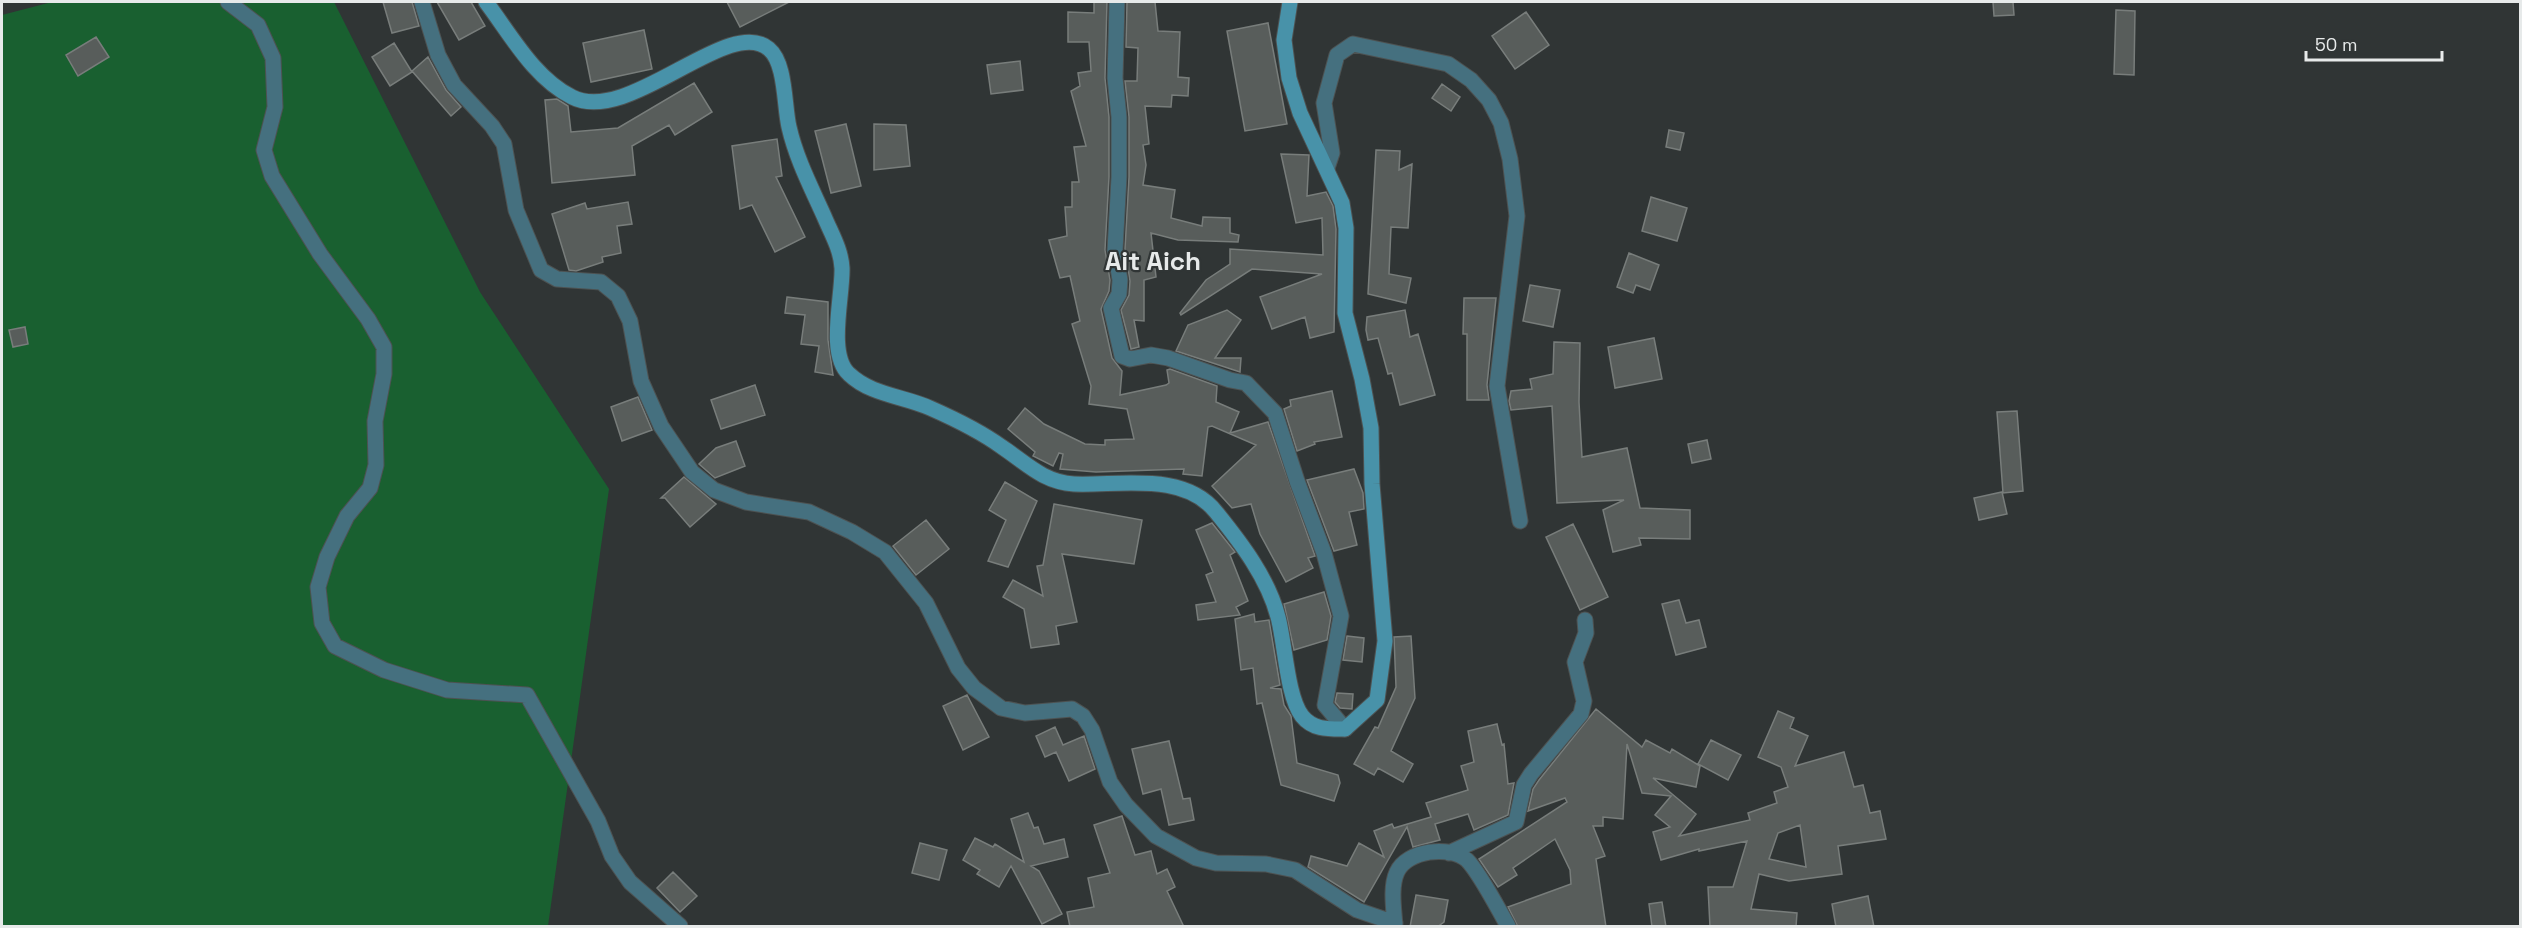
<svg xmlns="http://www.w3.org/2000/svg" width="2522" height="928" viewBox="0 0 2522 928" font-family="'Space Grotesk',sans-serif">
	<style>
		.green { fill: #196030 }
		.building { fill: #585d5b; stroke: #787d7b; stroke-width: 1.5; fill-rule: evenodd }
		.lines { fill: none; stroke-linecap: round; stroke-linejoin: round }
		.minor-casing { stroke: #4d5252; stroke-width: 17 }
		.secondary-casing { stroke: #4d5252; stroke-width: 17 }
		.minor { stroke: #45707f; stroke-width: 15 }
		.secondary { stroke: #4892a9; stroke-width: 15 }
		.labels { text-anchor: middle; stroke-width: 4.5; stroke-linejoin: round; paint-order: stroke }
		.quarter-label { font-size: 26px; font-weight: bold; fill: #e7eaea; stroke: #303535 }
	</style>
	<rect width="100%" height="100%" fill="#303535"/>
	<path class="green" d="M52 2H334L480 292 609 489 548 926H2V15Z"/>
	<path class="building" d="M383 2H412L419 26 392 33Z
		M437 2H471L485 26 459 40Z
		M727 2H789L740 27Z
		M1094 2H1107L1105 78 1109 117V177L1105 250 1110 280 1109 291 1101 309 1112 358 1122 371 1120 395 1166 385 1169 383 1167 370 1170 369 1217 386 1216 402 1239 412 1230 433 1268 422 1315 556 1308 558 1313 568 1286 582 1260 534 1251 504 1232 508 1212 486 1256 445 1212 426 1208 427 1202 476 1183 474 1184 469 1096 472 1060 469 1063 454 1059 453 1053 466 1033 456 1035 452 1008 429 1025 408 1044 424 1085 444 1105 445V440L1134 439 1127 409 1089 404 1091 386 1072 324 1080 321 1070 276 1060 278 1049 240 1067 236 1065 207H1072V182H1079L1074 147 1086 146 1071 91 1080 86 1078 73 1091 71 1089 42H1068V12L1094 13Z
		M1127 2H1155L1158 31 1180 32 1178 77 1189 78 1188 96 1172 95 1171 107 1145 106 1149 144 1143 145 1146 165 1143 185 1175 190 1171 218 1202 226 1203 217 1230 218V233L1239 235 1238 242 1178 240 1151 233 1156 277 1144 280V321L1134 320 1139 347 1131 349 1121 310 1129 295 1130 281 1125 249 1129 177V117L1125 81H1137L1138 48 1126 47Z
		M1993 2H2013L2014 15 1994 16Z
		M2116 10 2135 11 2134 75 2114 74Z
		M1526 12 1549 45 1515 69 1492 36Z
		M1268 23 1287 124 1245 131 1227 31Z
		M644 30 652 69 591 82 583 43Z
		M96 37 109 57 78 76 66 55Z
		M394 43 412 72 390 86 372 57Z
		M428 57 446 90 461 107 451 116 412 71Z
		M1020 61 1023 90 991 94 987 65Z
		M694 83 712 112 675 135 669 125 632 146 635 175 552 183 545 100 557 99 568 106 571 132 618 128Z
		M1442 84 1460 97 1451 111 1432 98Z
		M846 124 861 186 831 193 815 131Z
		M874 124 906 125 910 166 874 170Z
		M1669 130 1684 133 1680 150 1666 147Z
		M777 139 782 176 776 177 805 237 775 252 752 205 740 209 732 146Z
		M1376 150 1400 151 1399 170 1412 164 1408 228 1391 227 1389 274 1411 278 1406 303 1368 294Z
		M1281 154 1309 155 1307 196 1326 192 1333 206 1336 229 1334 332 1310 338 1305 317 1272 329 1260 297 1322 274 1252 269 1181 315 1180 313 1206 280 1230 264V249L1323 255 1322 218 1296 223Z
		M1651 197 1687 208 1677 241 1642 231Z
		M628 202 632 224 617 226 621 253 602 257 603 262 576 271 569 270 552 214 585 203 587 209Z
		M1629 253 1659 265 1650 290 1636 285 1633 293 1617 287Z
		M1530 285 1560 290 1553 327 1523 321Z
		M787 297 828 302V340L833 375 815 372 819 346 801 344 805 315 785 313Z
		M1464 298H1496L1487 385 1489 400H1467V334H1463Z
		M1227 310 1241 320 1215 358H1241L1240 372 1176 351 1188 325Z
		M1405 310 1410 337 1418 334 1435 395 1400 405 1392 373 1388 374 1378 338 1368 340 1366 330 1367 317Z
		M25 327 28 344 13 347 9 330Z
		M1654 338 1662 379 1615 388 1608 347Z
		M1554 342 1580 343 1579 402 1582 457 1627 448 1640 508 1690 510V539L1639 538 1641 545 1613 552 1603 510 1624 500 1557 503 1552 406 1511 410 1509 401 1511 391 1532 389 1530 379 1553 374Z
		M755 385 765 415 721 429 711 400Z
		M1332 391 1342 437 1314 442 1315 444 1297 451 1284 409 1291 406 1290 400Z
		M638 397 652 430 622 441 611 407Z
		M2017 411 2023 491 2003 493 1997 412Z
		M1707 440 1711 459 1692 463 1688 444Z
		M736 441 745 466 715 478 699 464 716 448Z
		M1354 469 1363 493 1364 509 1349 512 1357 545 1334 551 1307 480Z
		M684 477 716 504 690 527 665 498H661Z
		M1005 482 1037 501 1008 567 988 561 1006 520 989 510Z
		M2002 492 2007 514 1979 520 1974 498Z
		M1054 504 1142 520 1134 564 1062 554 1077 622 1056 626 1059 644 1031 648 1024 609 1003 597 1013 580 1043 596 1037 566 1043 565Z
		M926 520 949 549 916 575 893 546Z
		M1212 523 1235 552 1230 555 1248 601 1236 607 1240 615 1198 620 1196 605 1216 602 1206 575 1213 572 1196 530Z
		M1573 524 1608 597 1580 610 1546 537Z
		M1324 592 1331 616 1327 640 1294 650 1284 604Z
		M1679 600 1686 623 1699 620 1706 647 1676 655 1662 604Z
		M1254 614 1255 622 1269 620 1280 685 1270 688 1281 689 1284 705 1291 716 1297 763 1338 775 1340 783 1334 801 1281 785 1262 703 1257 704 1253 668 1241 670 1235 619Z
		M1347 636 1364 638 1362 662 1343 660Z
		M1411 636 1415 698 1391 751 1413 764 1403 782 1378 768 1374 775 1354 764 1375 727 1378 728 1396 687 1394 637Z
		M1337 693 1353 694 1352 709 1340 708 1335 702Z
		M967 695 989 737 963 750 943 706Z
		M1596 709 1642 747 1646 740 1670 753 1672 749 1700 766 1696 787 1653 778 1696 814 1679 836 1750 820 1748 813 1777 803 1774 792 1788 787 1781 767 1758 757 1778 711 1794 718 1790 728 1808 736 1795 766 1844 752 1854 787 1863 785 1870 813 1880 811 1886 839 1838 846 1842 874 1789 881 1759 874 1751 909 1797 913 1796 927H1710L1708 887H1733L1747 841 1699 851V849L1661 860 1653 832 1670 827 1655 815 1671 796 1642 793 1627 744 1623 819 1603 817V826H1593L1605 856 1596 859 1606 927H1518L1508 907 1571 884 1570 870 1555 839 1513 868 1517 875 1498 887 1479 859 1567 802 1565 798 1528 811 1533 789 1539 780ZM1800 825 1806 867 1769 859 1778 833Z
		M1497 724 1502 745 1504 744 1508 784 1514 783 1508 815 1474 830 1468 814 1435 824 1440 840 1413 847 1407 827 1364 902 1308 867 1311 856 1347 866 1359 843 1384 857 1374 831 1392 824 1394 828 1431 817 1426 803 1468 790 1461 766 1474 762 1468 731Z
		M1055 727 1063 745 1084 736 1095 769 1069 781 1056 752 1045 757 1036 736Z
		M1711 740 1741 755 1728 780 1698 764Z
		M1169 741 1183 799 1190 798 1194 820 1169 825 1161 789 1143 794 1132 749Z
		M1028 813 1034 828 1038 827 1044 844 1064 839 1068 857 1031 866 1039 871 1062 914 1042 924 1011 866 999 887 977 874 980 870 963 860 975 838 993 847 995 844 1024 862 1011 819Z
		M1122 816 1135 855 1151 851 1157 874 1167 869 1175 887 1167 891 1184 927H1070L1067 912 1094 907 1088 878 1110 873 1094 825Z
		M920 843 947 850 939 880 912 873Z
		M673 872 697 896 680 912 657 888Z
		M1416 895 1448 900 1444 922 1437 927H1410Z
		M1868 896 1874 927H1836L1832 904Z
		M1662 902 1666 927H1652L1649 904Z"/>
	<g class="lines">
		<defs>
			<path id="minor" d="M228 2 258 25 273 58 275 107 264 150 272 176 320 254 368 319 384 347V374L375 421 376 465 370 488 347 516 327 557 318 587 322 623 335 646 384 670 447 690 527 695 598 821 612 856 630 882 680 926
				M422 2 438 55 454 85 492 126 504 144 516 210 541 270 557 279 601 282 618 296 630 321 641 381 661 426 692 472 714 490 746 502 809 512 852 532 885 552 926 603 958 668 974 688 1001 708 1025 713 1072 709 1083 716 1092 730 1110 782 1126 805 1156 836 1196 858 1216 863 1266 864 1295 870 1357 910 1395 923
				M1117 2 1115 78 1119 117V177L1115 250 1120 280 1119 294 1111 308 1122 356 1130 359 1151 355 1168 358 1230 380 1246 383 1275 413 1297 481 1324 553 1341 616 1325 705 1345 729
				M1327 168 1332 153 1324 103 1337 55 1353 44 1448 64 1471 80 1489 100 1501 123 1510 159 1517 216 1497 386 1520 521
				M1449 853 1516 822 1524 785 1531 774 1581 714 1584 701 1575 662 1586 633 1585 620
				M1395 926C1394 910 1390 887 1397 872 1407 850 1450 845 1467 860 1480 873 1498 909 1508 926"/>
			<path id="secondary" d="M486 2C511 35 534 78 572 97 629 126 729 14 769 49 786 63 784 106 789 127 796 158 811 187 824 216 831 233 841 249 842 268 843 296 827 354 849 374 871 395 903 396 930 408 955 419 980 431 1002 447 1026 463 1043 482 1074 484 1119 486 1184 471 1216 512 1241 543 1268 578 1278 617 1285 643 1287 697 1302 716 1313 730 1329 729 1345 729L1377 700 1385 641 1372 484 1371 428 1362 379 1345 313 1346 228 1342 203 1300 113 1289 78 1284 40 1290 2"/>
		</defs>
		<use href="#minor" class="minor-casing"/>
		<use href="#secondary" class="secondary-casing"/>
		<use href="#minor" class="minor"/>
		<use href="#secondary" class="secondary"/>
	</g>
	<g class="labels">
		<g class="quarter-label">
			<text x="1153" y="270">Ait Aich</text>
		</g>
	</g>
	<rect width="2522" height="928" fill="none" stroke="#e7eaea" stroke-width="6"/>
	<path d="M2306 51v9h136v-9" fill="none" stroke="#e7eaea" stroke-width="3"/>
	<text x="2315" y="51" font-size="18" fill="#e7eaea" stroke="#303535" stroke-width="4.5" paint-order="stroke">50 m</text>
</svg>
